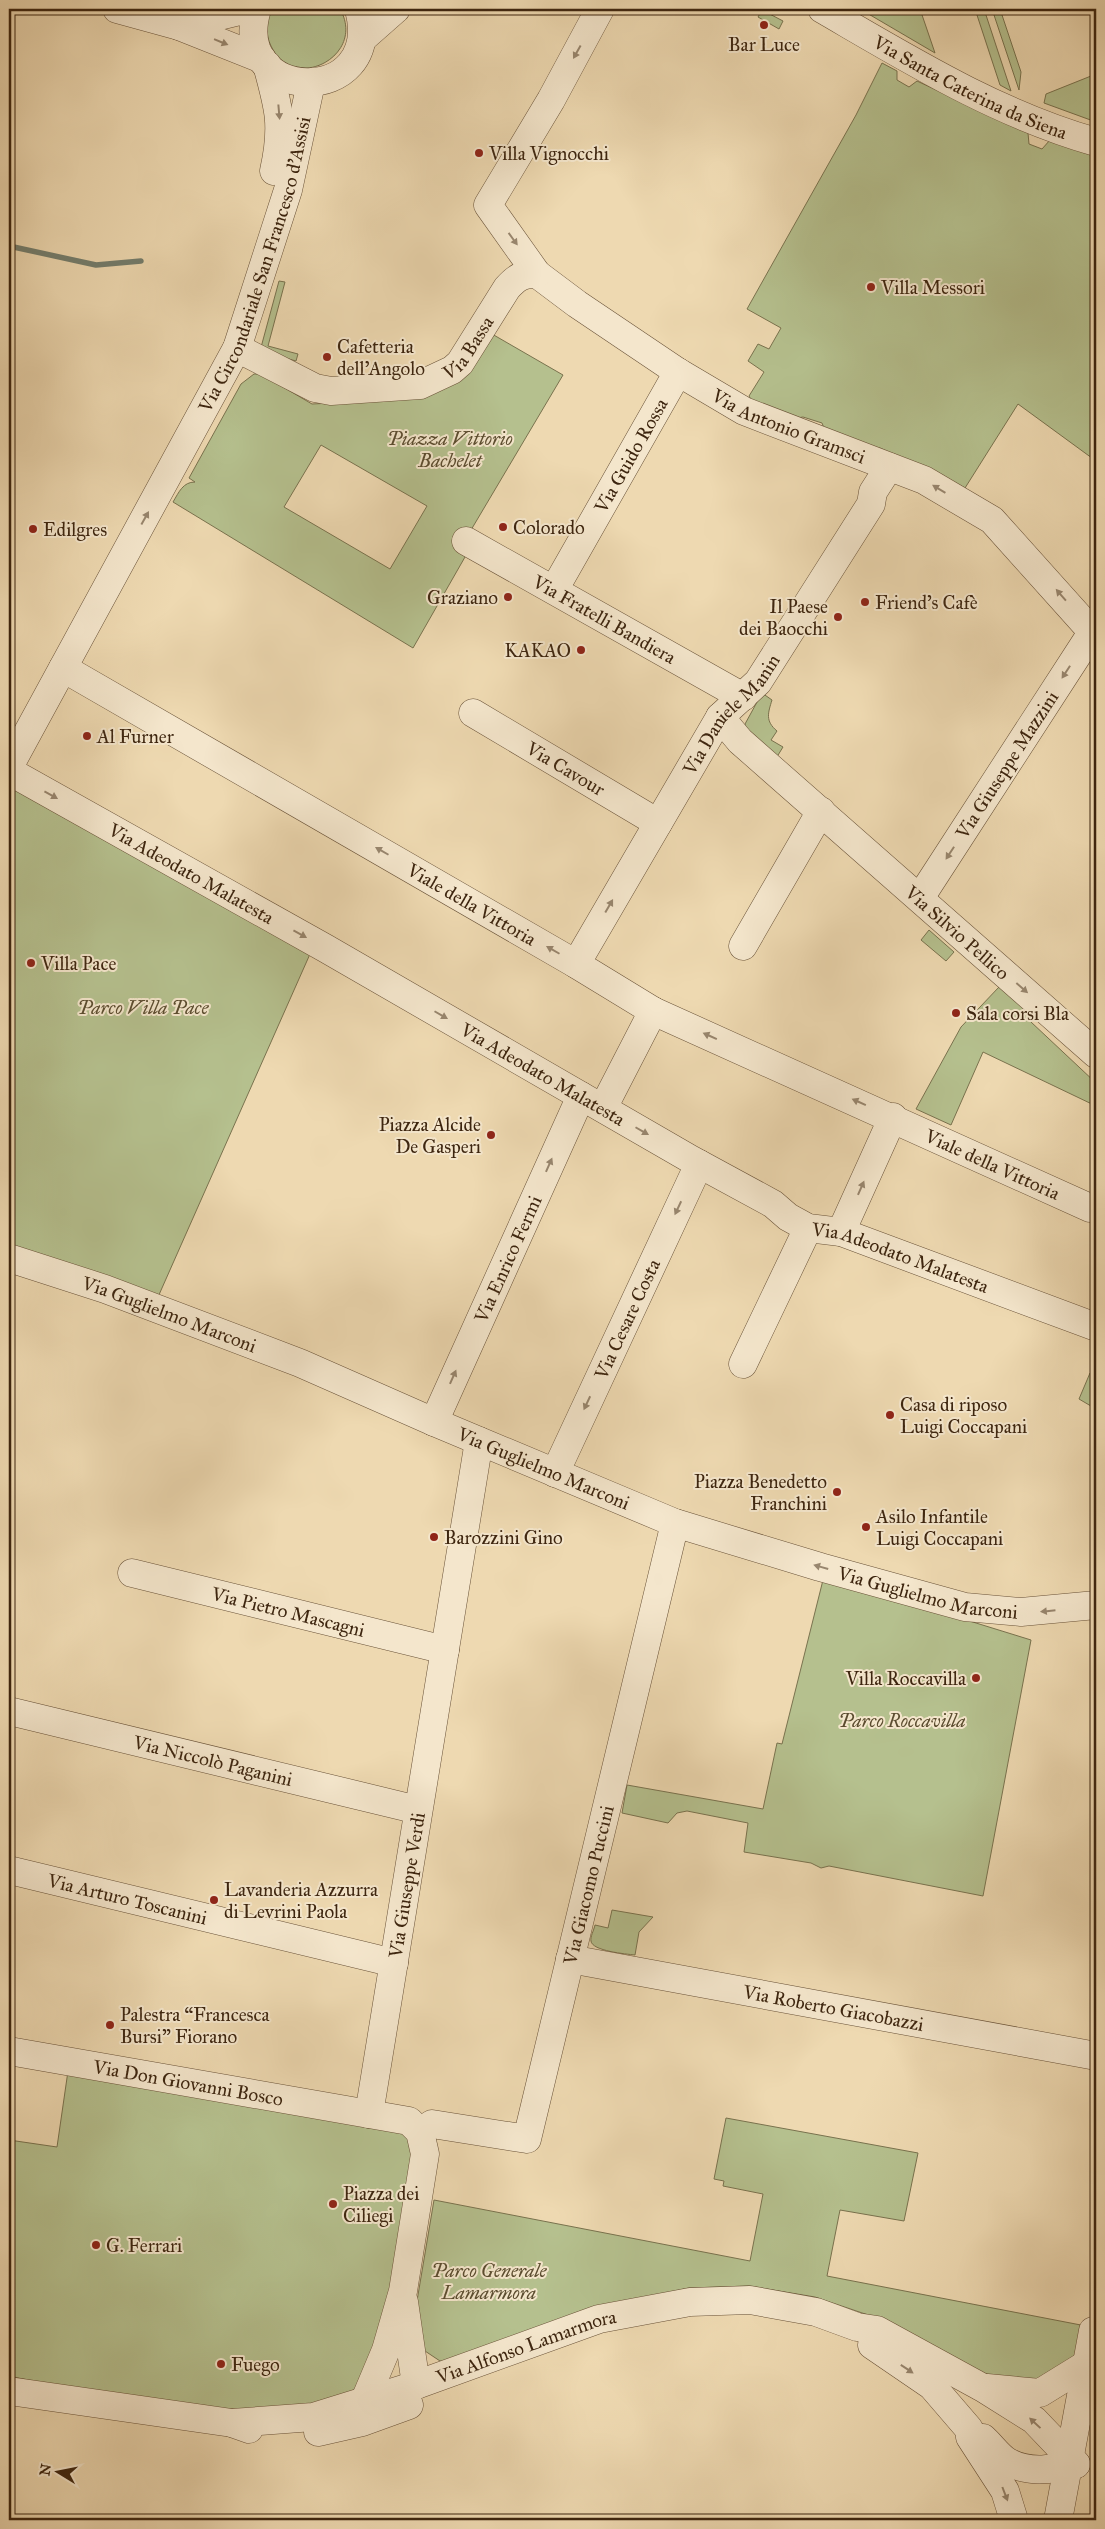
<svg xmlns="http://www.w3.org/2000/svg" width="1105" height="2529" viewBox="0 0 1105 2529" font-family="'IM FELL Great Primer',serif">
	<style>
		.green { fill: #b5c08e; stroke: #79724e; fill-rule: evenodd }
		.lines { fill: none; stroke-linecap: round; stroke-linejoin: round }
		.stream { stroke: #747e6e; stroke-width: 5.5 }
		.minor-casing { stroke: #695238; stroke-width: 29 }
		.minor { stroke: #f4e6cc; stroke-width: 28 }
		.oneway { fill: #98866e }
		.poi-dot { fill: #8f2418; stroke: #f4e6cc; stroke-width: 2 }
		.labels { text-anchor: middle; stroke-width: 4; stroke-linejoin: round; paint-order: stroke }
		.poi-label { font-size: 19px; fill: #3d250f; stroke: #f4e6cc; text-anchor: start }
		.street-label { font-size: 19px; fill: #3d250f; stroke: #f4e6cc }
		.park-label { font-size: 19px; font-style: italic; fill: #5b4c2f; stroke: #f4e6cc }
	</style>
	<rect width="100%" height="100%" fill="#eed9b1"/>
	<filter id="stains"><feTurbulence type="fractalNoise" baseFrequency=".004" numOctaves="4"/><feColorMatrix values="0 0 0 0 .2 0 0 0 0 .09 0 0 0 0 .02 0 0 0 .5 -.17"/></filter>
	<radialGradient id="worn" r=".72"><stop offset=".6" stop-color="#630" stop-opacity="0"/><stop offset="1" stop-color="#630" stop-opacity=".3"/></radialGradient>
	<path class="green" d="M271 9H340C367 56 293 94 271 46 265 34 266 20 271 9Z
		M860 9H920L935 53Z
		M975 9H984L1011 91 1000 85Z
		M992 9H1000L1021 72 1019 90Z
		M762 10 783 21 779 29 758 17Z
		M882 63 897 71V80L909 87 917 81 1028 133 1029 144 1042 149 1050 140 1096 156V461L1018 404 965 488 955 483 948 482 880 448 876 449 824 428 822 423 803 417 797 418 752 401 749 396 764 372 748 361 758 344 769 349 781 328 747 309 856 115Z
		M1096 74V122L1044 103 1046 94Z
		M279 281 285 282 268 346 298 354 296 361 260 351Z
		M492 334 563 375 471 530 466 541 465 557 413 648 173 502C179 492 183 482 195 482L189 478 241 384 254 374H261L312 404 393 400ZM321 445 427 506 390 569 284 507Z
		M762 693 772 700C768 713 765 721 777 731L771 740 783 747 775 760 746 730 745 724Z
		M9 777 314 945 158 1297 9 1257Z
		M929 930 954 952 946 961 921 940Z
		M999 987 1034 1017 1031 1022 1096 1083V1106L983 1052 951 1125 916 1109 961 1027Z
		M1090 1373 1096 1376V1409L1079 1399Z
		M824 1576 1031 1640 983 1896 829 1866 821 1868 811 1863 744 1852 748 1823 687 1811 677 1813 668 1823 622 1813 627 1785 763 1809 777 1743 782 1744Z
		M612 1910 653 1917 639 1932 635 1955C626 1954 592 1951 591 1941 590 1937 594 1930 595 1925L608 1928Z
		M68 2071 418 2127 385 2404 246 2426 9 2376V2140L57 2147Z
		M726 2118 918 2153 904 2221 840 2210 827 2276 1086 2326 1082 2356 1034 2386 993 2381 880 2319 815 2297 749 2286 689 2288 638 2299 462 2365 440 2361 422 2349 416 2307 434 2200 750 2261 763 2194 723 2186 724 2181 714 2179Z"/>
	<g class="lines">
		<path class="stream" d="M9 246 96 265 141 261"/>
		<defs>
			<g id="minor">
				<path d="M117 9 179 26 262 59"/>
				<path d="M257 9C228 104 385 109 359 9"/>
				<path id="s1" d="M600 9 551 100 488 205 537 274 577 304 678 372 744 411 924 480 992 520 1096 636"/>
				<path id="s2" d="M822 9C910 60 997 114 1096 142"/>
				<path d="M179 26 248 9"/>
				<path d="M362 39 396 9"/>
				<path d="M267 65C279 108 284 126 274 171"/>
				<path id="s3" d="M237 348 315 388 331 391 420 385 452 370 460 363 507 288C517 277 522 274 537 274"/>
				<path id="s4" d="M466 541 743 697"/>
				<path id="s5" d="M554 590 678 372"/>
				<path id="s6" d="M63 668 576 964 653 1011 1090 1208H1096"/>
				<path id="s7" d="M473 713 658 823"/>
				<path id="s8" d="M720 717 740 741 1096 1054"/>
				<path id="s9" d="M9 767 237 348 288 190 311 83"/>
				<path id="s10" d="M9 771 325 948 692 1160 773 1204 788 1217 808 1228 841 1232 1096 1327"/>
				<path id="s11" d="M920 898 1093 631"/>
				<path d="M743 946 821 811"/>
				<path id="s12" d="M576 964 720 717 758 682 871 504 873 492 889 467"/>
				<path d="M603 1108 653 1011"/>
				<path d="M841 1232 893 1117"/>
				<path id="s13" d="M9 1258 105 1289 300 1363 434 1422 675 1523 820 1567 965 1607 1021 1612 1096 1605"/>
				<path d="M743 1364 808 1228"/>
				<path id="s14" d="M434 1422 581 1096"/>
				<path id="s15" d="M555 1473 699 1164"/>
				<path id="s16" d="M132 1573 445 1650"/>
				<path id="s17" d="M9 1711 418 1810"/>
				<path id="s18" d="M9 1870 394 1963"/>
				<path id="s19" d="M570 1959 1096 2056"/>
				<path id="s20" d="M9 2051 409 2121 420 2132 425 2154 403 2291 386 2350 365 2400"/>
				<path id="s21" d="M369 2114 479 1441"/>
				<path id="s22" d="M420 2132 432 2124 527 2139 675 1523"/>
				<path d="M404 2302 416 2385"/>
				<path d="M872 2345 932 2386 969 2429 970 2437 1005 2491 1014 2520"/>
				<path d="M987 2388 1040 2393 1087 2364"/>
				<path d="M9 2391 232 2423 249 2429"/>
				<path id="s23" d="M232 2423 313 2417 416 2385 599 2319 690 2302 750 2300 816 2312 857 2327 877 2330 983 2388 1034 2420 1076 2464"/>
				<path d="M318 2432 362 2422 409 2405"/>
				<path d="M983 2438C991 2445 999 2457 1008 2462 1030 2474 1054 2469 1076 2464"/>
				<path d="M1058 2520 1093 2331 1096 2330"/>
			</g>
		</defs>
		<use href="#minor" class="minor-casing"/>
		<use href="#minor" class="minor"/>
	</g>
	<defs><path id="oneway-solid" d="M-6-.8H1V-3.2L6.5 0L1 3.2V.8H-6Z" transform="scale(1.25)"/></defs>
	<g class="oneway">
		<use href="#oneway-solid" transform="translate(221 42) rotate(22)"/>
		<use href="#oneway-solid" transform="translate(577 52) rotate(119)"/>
		<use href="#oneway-solid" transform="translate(279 112) rotate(85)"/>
		<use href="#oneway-solid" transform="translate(513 239) rotate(54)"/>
		<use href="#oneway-solid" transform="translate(939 489) rotate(-149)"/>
		<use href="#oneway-solid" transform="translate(145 518) rotate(-61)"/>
		<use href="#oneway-solid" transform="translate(1061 595) rotate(-131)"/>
		<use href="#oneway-solid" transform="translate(1066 672) rotate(123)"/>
		<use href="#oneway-solid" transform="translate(51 795) rotate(29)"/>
		<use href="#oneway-solid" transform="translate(382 851) rotate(-150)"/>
		<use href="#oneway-solid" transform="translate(950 853) rotate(123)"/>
		<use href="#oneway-solid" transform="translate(609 906) rotate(-60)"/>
		<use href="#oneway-solid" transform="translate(300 934) rotate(29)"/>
		<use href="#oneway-solid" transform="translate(553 950) rotate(-150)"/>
		<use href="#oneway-solid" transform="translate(1022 988) rotate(41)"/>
		<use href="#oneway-solid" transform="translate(441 1015) rotate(30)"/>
		<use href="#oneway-solid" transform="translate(710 1036) rotate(-156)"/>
		<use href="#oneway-solid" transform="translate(859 1102) rotate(-156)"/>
		<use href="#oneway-solid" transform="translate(642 1131) rotate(30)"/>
		<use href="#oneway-solid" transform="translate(549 1165) rotate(-66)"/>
		<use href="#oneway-solid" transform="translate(861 1188) rotate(-66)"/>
		<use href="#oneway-solid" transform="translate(678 1208) rotate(115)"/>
		<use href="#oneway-solid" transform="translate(453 1377) rotate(-66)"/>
		<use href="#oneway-solid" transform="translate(587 1403) rotate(115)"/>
		<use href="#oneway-solid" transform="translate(821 1567) rotate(-164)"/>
		<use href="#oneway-solid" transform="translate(1048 1611) rotate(174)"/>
		<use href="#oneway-solid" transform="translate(907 2369) rotate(34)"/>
		<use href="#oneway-solid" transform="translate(1035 2423) rotate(-137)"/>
		<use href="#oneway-solid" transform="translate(1005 2494) rotate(69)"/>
	</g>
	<g class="poi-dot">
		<circle cx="764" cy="25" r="5"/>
		<circle cx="479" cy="153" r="5"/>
		<circle cx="871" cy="287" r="5"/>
		<circle cx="327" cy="357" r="5"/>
		<circle cx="503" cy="527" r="5"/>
		<circle cx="33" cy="529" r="5"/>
		<circle cx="508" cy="597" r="5"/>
		<circle cx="865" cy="602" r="5"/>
		<circle cx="838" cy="617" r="5"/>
		<circle cx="581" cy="650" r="5"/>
		<circle cx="87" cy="736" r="5"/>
		<circle cx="31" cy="963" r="5"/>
		<circle cx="956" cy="1013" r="5"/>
		<circle cx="491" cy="1135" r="5"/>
		<circle cx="890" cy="1415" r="5"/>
		<circle cx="837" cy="1492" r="5"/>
		<circle cx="866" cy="1527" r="5"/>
		<circle cx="434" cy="1537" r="5"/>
		<circle cx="976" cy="1678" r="5"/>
		<circle cx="214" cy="1900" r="5"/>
		<circle cx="110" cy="2025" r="5"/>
		<circle cx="333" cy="2204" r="5"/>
		<circle cx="96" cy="2245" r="5"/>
		<circle cx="221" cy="2364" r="5"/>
	</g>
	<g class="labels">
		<g class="poi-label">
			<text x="764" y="51" text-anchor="middle">Bar Luce</text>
			<text x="489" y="160">Villa Vignocchi</text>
			<text x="881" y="294">Villa Messori</text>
			<text x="337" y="353">Cafetteria<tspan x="337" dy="22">dell'Angolo</tspan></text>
			<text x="513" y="534">Colorado</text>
			<text x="43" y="536">Edilgres</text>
			<text x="498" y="604" text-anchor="end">Graziano</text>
			<text x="875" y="609">Friend's Cafè</text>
			<text x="828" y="613" text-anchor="end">Il Paese<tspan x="828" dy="22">dei Baocchi</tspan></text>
			<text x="571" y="657" text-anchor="end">KAKAO</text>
			<text x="97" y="743">Al Furner</text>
			<text x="41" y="970">Villa Pace</text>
			<text x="966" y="1020">Sala corsi Bla</text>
			<text x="481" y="1131" text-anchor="end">Piazza Alcide<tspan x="481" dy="22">De Gasperi</tspan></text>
			<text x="900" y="1411">Casa di riposo<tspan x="900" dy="22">Luigi Coccapani</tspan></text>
			<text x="827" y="1488" text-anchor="end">Piazza Benedetto<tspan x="827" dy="22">Franchini</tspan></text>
			<text x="876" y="1523">Asilo Infantile<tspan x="876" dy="22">Luigi Coccapani</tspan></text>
			<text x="444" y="1544">Barozzini Gino</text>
			<text x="966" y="1685" text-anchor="end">Villa Roccavilla</text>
			<text x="224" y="1896">Lavanderia Azzurra<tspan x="224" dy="22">di Levrini Paola</tspan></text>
			<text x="120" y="2021">Palestra “Francesca<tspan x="120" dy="22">Bursi” Fiorano</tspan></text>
			<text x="343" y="2200">Piazza dei<tspan x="343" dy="22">Ciliegi</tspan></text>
			<text x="106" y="2252">G. Ferrari</text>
			<text x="231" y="2371">Fuego</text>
		</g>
		<g class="street-label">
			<text dy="7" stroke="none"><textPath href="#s2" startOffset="168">Via Santa Caterina da Siena</textPath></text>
			<text dy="7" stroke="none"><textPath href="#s9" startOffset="562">Via Circondariale San Francesco d'Assisi</textPath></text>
			<text dy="7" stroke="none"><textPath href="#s3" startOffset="256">Via Bassa</textPath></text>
			<text dy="7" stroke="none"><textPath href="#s1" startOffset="606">Via Antonio Gramsci</textPath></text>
			<text dy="7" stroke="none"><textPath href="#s5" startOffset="155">Via Guido Rossa</textPath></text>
			<text dy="7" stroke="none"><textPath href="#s4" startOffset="159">Via Fratelli Bandiera</textPath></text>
			<text dy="7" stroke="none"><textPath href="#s12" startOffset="295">Via Daniele Manin</textPath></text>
			<text dy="7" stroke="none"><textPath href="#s11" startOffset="159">Via Giuseppe Mazzini</textPath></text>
			<text dy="7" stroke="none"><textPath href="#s7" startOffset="108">Via Cavour</textPath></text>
			<text dy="7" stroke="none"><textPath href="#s10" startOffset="209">Via Adeodato Malatesta</textPath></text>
			<text dy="7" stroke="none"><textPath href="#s6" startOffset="472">Viale della Vittoria</textPath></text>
			<text dy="7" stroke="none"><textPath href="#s8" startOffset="321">Via Silvio Pellico</textPath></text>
			<text dy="7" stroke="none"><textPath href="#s10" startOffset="614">Via Adeodato Malatesta</textPath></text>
			<text dy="7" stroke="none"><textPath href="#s6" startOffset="1055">Viale della Vittoria</textPath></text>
			<text dy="7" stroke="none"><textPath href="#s10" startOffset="1018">Via Adeodato Malatesta</textPath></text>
			<text dy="7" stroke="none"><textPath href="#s14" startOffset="179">Via Enrico Fermi</textPath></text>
			<text dy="7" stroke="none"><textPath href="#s13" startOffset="170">Via Guglielmo Marconi</textPath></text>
			<text dy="7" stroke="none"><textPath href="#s15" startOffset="170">Via Cesare Costa</textPath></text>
			<text dy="7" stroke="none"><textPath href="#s13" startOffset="575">Via Guglielmo Marconi</textPath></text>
			<text dy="7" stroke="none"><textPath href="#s13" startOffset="980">Via Guglielmo Marconi</textPath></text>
			<text dy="7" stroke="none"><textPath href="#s16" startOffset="161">Via Pietro Mascagni</textPath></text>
			<text dy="7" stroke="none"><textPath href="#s17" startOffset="210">Via Niccolò Paganini</textPath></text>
			<text dy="7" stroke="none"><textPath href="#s22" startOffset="372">Via Giacomo Puccini</textPath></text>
			<text dy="7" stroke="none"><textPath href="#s21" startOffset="232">Via Giuseppe Verdi</textPath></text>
			<text dy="7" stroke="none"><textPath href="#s18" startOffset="122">Via Arturo Toscanini</textPath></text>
			<text dy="7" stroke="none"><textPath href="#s19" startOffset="268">Via Roberto Giacobazzi</textPath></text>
			<text dy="7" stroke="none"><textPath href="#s20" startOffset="182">Via Don Giovanni Bosco</textPath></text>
			<text dy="7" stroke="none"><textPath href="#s23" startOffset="306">Via Alfonso Lamarmora</textPath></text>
		</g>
		<g class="park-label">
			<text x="450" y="445">Piazza Vittorio<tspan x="450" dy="22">Bachelet</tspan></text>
			<text x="143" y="1014">Parco Villa Pace</text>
			<text x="902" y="1727">Parco Roccavilla</text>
			<text x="489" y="2277">Parco Generale<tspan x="489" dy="22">Lamarmora</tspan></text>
		</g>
	</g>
	<rect width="1105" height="2529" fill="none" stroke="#eed9b1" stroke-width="30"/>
	<rect x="10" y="10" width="1085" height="2509" fill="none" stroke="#3d250f" stroke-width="2.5"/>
	<rect x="15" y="15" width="1075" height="2499" fill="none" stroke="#3d250f"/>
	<g transform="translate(58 2472) rotate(280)" stroke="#f4e6cc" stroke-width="4" paint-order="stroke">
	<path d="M0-4L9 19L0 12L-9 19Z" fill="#3d250f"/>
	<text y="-8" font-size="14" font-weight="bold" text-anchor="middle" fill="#3d250f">N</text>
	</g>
	<rect width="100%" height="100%" filter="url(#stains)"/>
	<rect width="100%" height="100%" fill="url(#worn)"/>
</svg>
